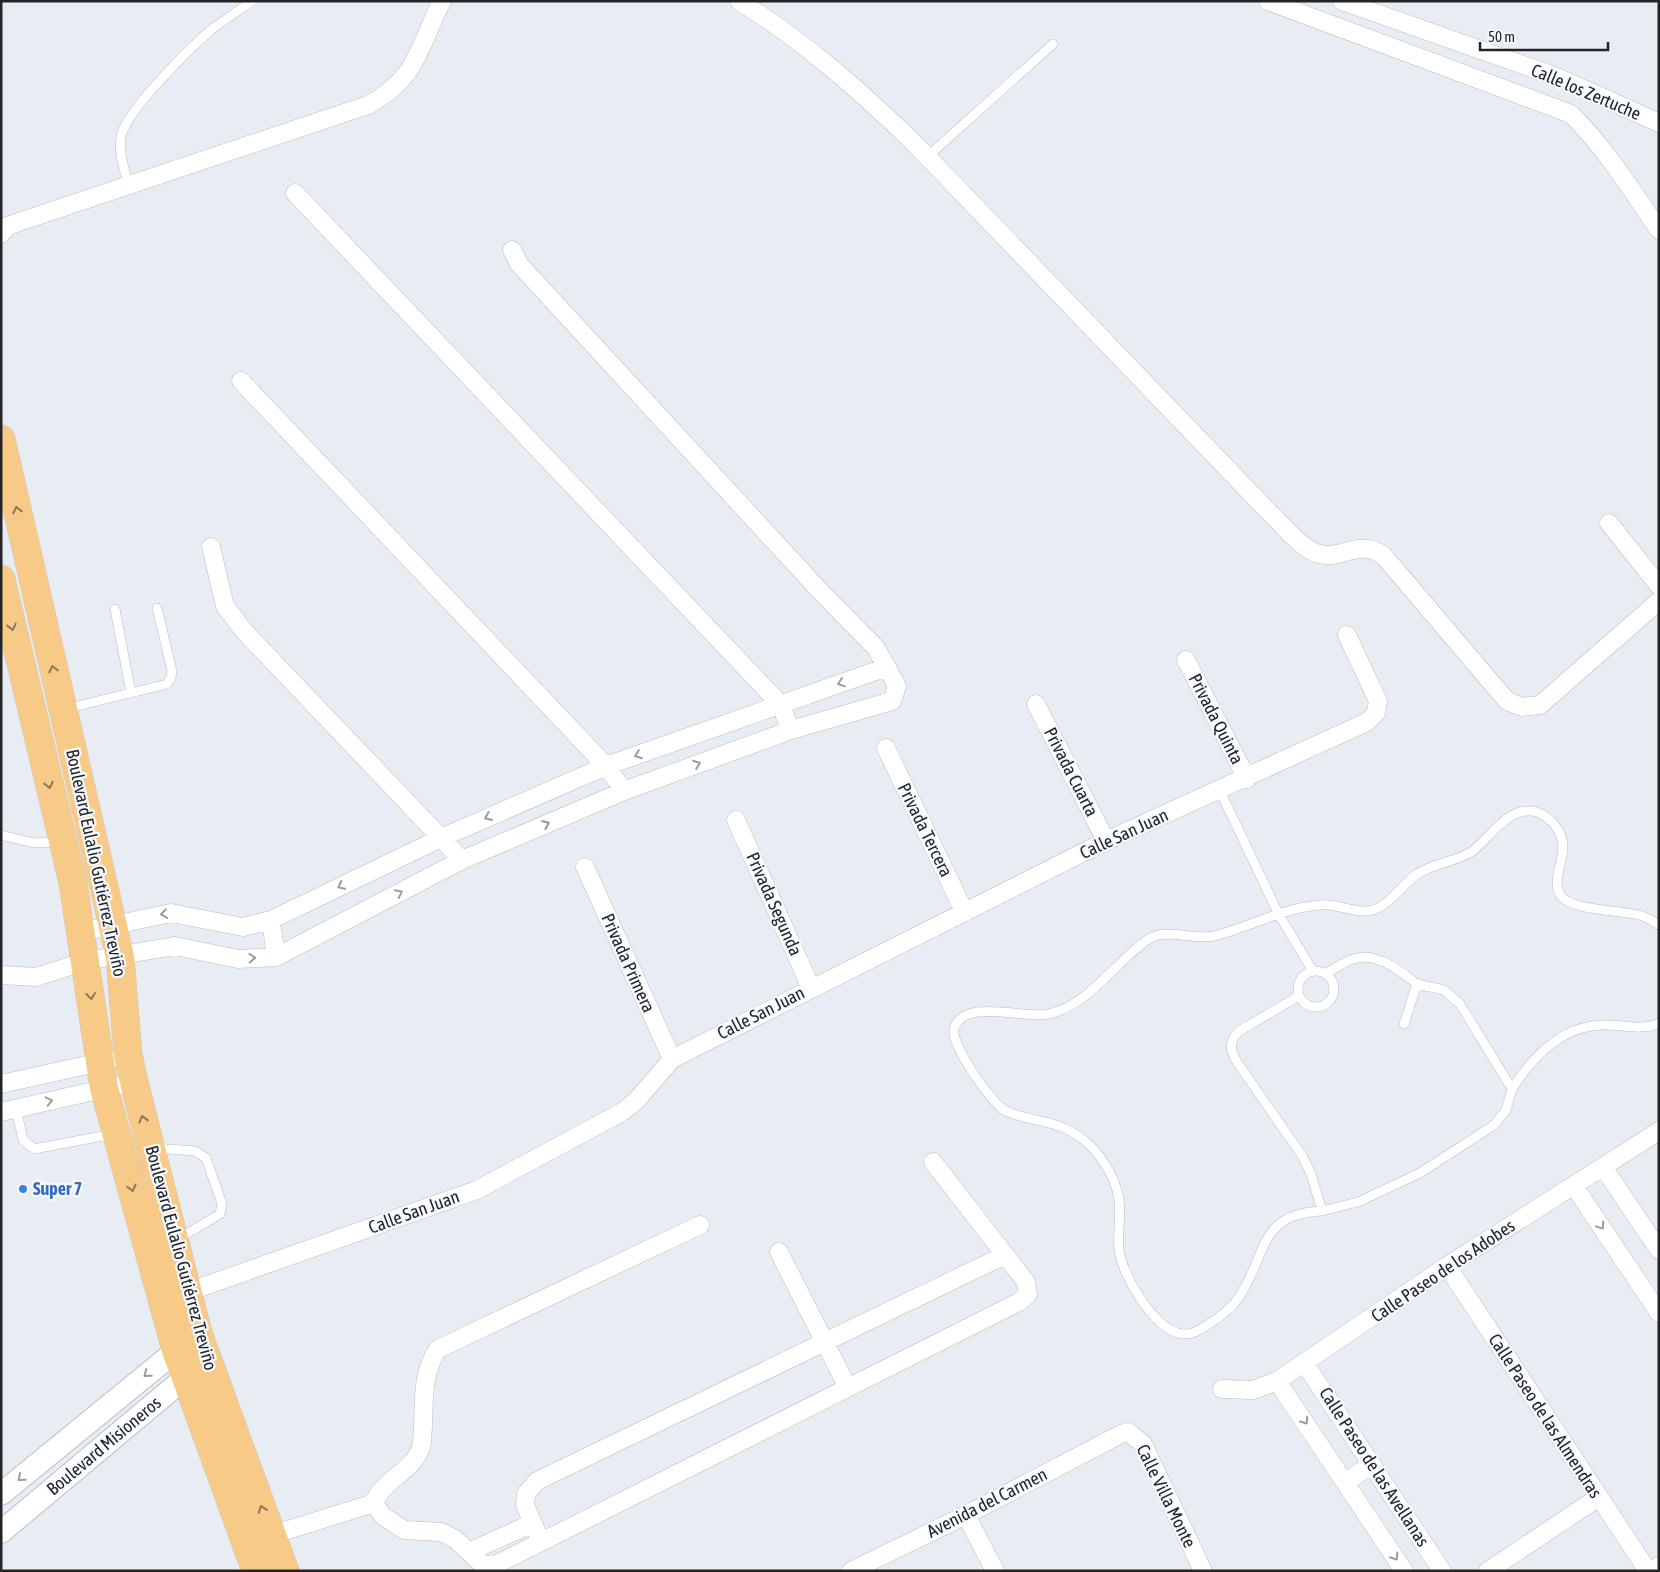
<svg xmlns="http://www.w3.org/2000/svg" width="1660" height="1572" viewBox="0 0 1660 1572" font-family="'Asap Condensed',sans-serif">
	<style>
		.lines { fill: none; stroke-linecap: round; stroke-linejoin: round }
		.service-casing { stroke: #b8bec3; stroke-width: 10 }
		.minor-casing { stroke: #b8bec3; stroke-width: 19 }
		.tertiary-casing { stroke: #b8bec3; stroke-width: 24 }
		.primary-casing { stroke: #cacacb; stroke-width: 29 }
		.service { stroke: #fff; stroke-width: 9 }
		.minor { stroke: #fff; stroke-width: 18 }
		.tertiary { stroke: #fff; stroke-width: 22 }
		.primary { stroke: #f8ca88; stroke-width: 28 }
		.oneway { stroke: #8d7757 }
		.oneway2 { stroke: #9c9c9d }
		.shop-dot { fill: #3f7fe0; stroke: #f6faff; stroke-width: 2 }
		.labels { text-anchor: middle; stroke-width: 4.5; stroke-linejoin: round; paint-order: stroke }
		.street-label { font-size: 18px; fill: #222426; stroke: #f6faff }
		.shop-label { font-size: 18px; font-weight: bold; fill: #366cbe; stroke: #f6faff; text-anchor: start }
	</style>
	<rect width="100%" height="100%" fill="#e8edf3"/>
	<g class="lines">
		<defs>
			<path id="service" d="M927 157 1053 44
				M129 186C125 171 118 153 121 137 124 113 190 48 211 30 224 20 238 11 252 1
				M115 609 131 693
				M65 709 167 684 171 678 172 671 157 608
				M1220 791 1279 915 1313 971
				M1 835 34 843 60 842
				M1298 989a18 18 0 1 1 36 0a18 18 0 1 1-36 0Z
				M1325 974C1334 969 1344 962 1353 959 1377 951 1400 971 1417 984L1404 1024
				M1299 996 1239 1031C1228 1042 1230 1050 1237 1062L1303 1157 1311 1174 1322 1211 1358 1202 1420 1173 1494 1125 1506 1110 1512 1089 1460 1004 1444 990 1417 984
				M1512 1089C1533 1056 1564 1024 1606 1025 1624 1025 1642 1031 1659 1023
				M16 1108 23 1140 34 1149 113 1134
				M153 1148 195 1151 206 1158 222 1204 220 1214 178 1239
				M1322 1211C1255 1214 1268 1258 1237 1300 1230 1310 1220 1317 1209 1324 1201 1329 1193 1335 1182 1334 1155 1331 1121 1274 1119 1249 1117 1229 1123 1209 1117 1190 1107 1159 1085 1133 1053 1124 1037 1119 1019 1118 1004 1110 991 1102 951 1045 954 1030 962 996 1026 1020 1049 1014 1085 1006 1110 970 1137 948 1142 944 1148 938 1155 936 1171 930 1195 940 1214 936 1249 927 1283 908 1320 905 1339 903 1360 917 1378 908 1393 901 1403 884 1417 874 1434 863 1455 862 1471 852 1490 839 1505 809 1531 811 1538 811 1544 815 1550 820 1580 848 1546 875 1561 896 1573 911 1620 910 1639 915 1646 917 1653 921 1659 925"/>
			<path id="minor" d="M739 1C805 42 858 89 914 143L1269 512C1283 525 1300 548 1319 554 1342 560 1357 539 1383 555L1507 701 1522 707 1540 705 1659 601
				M1268 1 1571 114C1606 149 1631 189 1659 230
				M1342 1 1557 77 1659 123
				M295 193 780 704 791 730
				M1 234 7 226 368 105C418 78 418 48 442 1
				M241 381 606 766 624 791
				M1609 523 1659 586
				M211 547 225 606 244 631 462 860
				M1186 660 1247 779
				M1036 704 1106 841
				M886 748 964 911
				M736 820 811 988
				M585 867 672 1059
				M271 920 276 957
				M81 932 171 913 243 927 271 920 441 838 606 766 887 667
				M1 975 36 977 86 961 175 946 238 959 276 957 462 860 624 791 791 730 892 701 897 686 876 648 820 591 519 264 512 250
				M1 1084 110 1060
				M1 1112 134 1082
				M1603 1167 1659 1250
				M1574 1186 1659 1313
				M700 1225 438 1349C422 1372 424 1400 423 1428 422 1434 423 1441 421 1447 413 1472 383 1479 374 1503L383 1516 404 1530 441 1532 455 1539 483 1565 497 1564 1019 1302 1028 1294 1026 1282 933 1162
				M779 1252 848 1388
				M1447 1266 1646 1568 1653 1570 1659 1566
				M179 1295 477 1190 622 1112 636 1101 672 1059 1106 841 1367 722 1376 713 1378 701 1347 635
				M1305 1364 1442 1571
				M1277 1381 1404 1571
				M1222 1389 1253 1390 1277 1381 1447 1266 1659 1131
				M1346 1482 1372 1464
				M966 1515 995 1571
				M272 1535 374 1503
				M541 1542 525 1505 526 1494 537 1481 1005 1255
				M471 1551 533 1523
				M851 1571 966 1515 1121 1434 1128 1432 1143 1444 1203 1571
				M1488 1571 1599 1497"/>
			<path id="tertiary" d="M1 1494 188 1341
				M1 1532 198 1367"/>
			<path id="primary" d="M1 439 120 957 128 1055 134 1082 198 1333 285 1571
				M1 579 73 883 104 1088 176 1350 256 1571"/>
		</defs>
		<use href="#service" class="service-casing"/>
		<use href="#minor" class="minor-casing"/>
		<use href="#tertiary" class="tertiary-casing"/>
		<use href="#primary" class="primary-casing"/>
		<use href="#service" class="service"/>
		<use href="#minor" class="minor"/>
		<use href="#tertiary" class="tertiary"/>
		<use href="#primary" class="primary"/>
	</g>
	<defs><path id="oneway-chevron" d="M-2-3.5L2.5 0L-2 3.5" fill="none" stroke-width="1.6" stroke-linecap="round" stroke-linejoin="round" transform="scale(1.25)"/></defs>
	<g class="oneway">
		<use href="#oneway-chevron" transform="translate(17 510) rotate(-103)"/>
		<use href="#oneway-chevron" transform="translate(12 627) rotate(77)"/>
		<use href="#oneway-chevron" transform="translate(53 669) rotate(-103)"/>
		<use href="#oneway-chevron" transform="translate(49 785) rotate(77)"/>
		<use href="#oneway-chevron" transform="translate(91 996) rotate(83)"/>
		<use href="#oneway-chevron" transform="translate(143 1119) rotate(-104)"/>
		<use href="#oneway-chevron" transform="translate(132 1188) rotate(75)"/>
		<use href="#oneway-chevron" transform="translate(262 1509) rotate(-110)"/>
	</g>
	<g class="oneway2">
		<use href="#oneway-chevron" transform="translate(841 683) rotate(161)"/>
		<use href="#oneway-chevron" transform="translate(638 755) rotate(160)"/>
		<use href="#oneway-chevron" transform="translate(697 764) rotate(-20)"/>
		<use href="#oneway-chevron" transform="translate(488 817) rotate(157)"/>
		<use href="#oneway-chevron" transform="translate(546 824) rotate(-23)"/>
		<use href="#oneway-chevron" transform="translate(341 886) rotate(154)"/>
		<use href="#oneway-chevron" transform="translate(399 893) rotate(-27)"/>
		<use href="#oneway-chevron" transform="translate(164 914) rotate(171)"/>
		<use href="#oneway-chevron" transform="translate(252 958) rotate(-2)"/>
		<use href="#oneway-chevron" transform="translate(49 1101) rotate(-13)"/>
		<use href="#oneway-chevron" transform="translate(1601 1226) rotate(56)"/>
		<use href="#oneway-chevron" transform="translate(147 1374) rotate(141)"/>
		<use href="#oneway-chevron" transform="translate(1305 1421) rotate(55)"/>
		<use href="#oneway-chevron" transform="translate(21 1478) rotate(141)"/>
		<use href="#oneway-chevron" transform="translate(1395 1557) rotate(57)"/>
	</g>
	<circle class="shop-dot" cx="23" cy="1189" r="5"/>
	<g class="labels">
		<g class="street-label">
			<text transform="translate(1586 92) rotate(23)" y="6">Calle los Zertuche</text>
			<text transform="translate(1216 719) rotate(63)" y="6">Privada Quinta</text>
			<text transform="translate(1071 772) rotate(63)" y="6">Privada Cuarta</text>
			<text transform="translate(925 830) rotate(64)" y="6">Privada Tercera</text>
			<text transform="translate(1124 834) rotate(-25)" y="6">Calle San Juan</text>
			<text transform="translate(96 863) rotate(78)" y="6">Boulevard Eulalio Gutiérrez Treviño</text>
			<text transform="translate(774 904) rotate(66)" y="6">Privada Segunda</text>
			<text transform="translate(628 963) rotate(66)" y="6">Privada Primera</text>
			<text transform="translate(761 1013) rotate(-27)" y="6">Calle San Juan</text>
			<text transform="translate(414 1212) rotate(-20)" y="6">Calle San Juan</text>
			<text transform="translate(181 1258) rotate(75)" y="6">Boulevard Eulalio Gutiérrez Treviño</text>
			<text transform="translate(1443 1271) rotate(-34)" y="6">Calle Paseo de los Adobes</text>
			<text transform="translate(1545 1416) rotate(57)" y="6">Calle Paseo de las Almendras</text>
			<text transform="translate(104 1446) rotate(-40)" y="6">Boulevard Misioneros</text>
			<text transform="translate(1374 1467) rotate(57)" y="6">Calle Paseo de las Avellanas</text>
			<text transform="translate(1166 1496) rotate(64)" y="6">Calle Villa Monte</text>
			<text transform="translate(987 1503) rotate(-27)" y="6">Avenida del Carmen</text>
		</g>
		<g class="shop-label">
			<text x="33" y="1195">Super 7</text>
		</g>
	</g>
	<rect width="1660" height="1572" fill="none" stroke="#222426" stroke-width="5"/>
	<path d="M1480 42v8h128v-8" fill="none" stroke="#222426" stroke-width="2.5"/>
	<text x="1488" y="42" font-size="15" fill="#222426" stroke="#f6faff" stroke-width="4" paint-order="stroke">50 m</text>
</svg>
